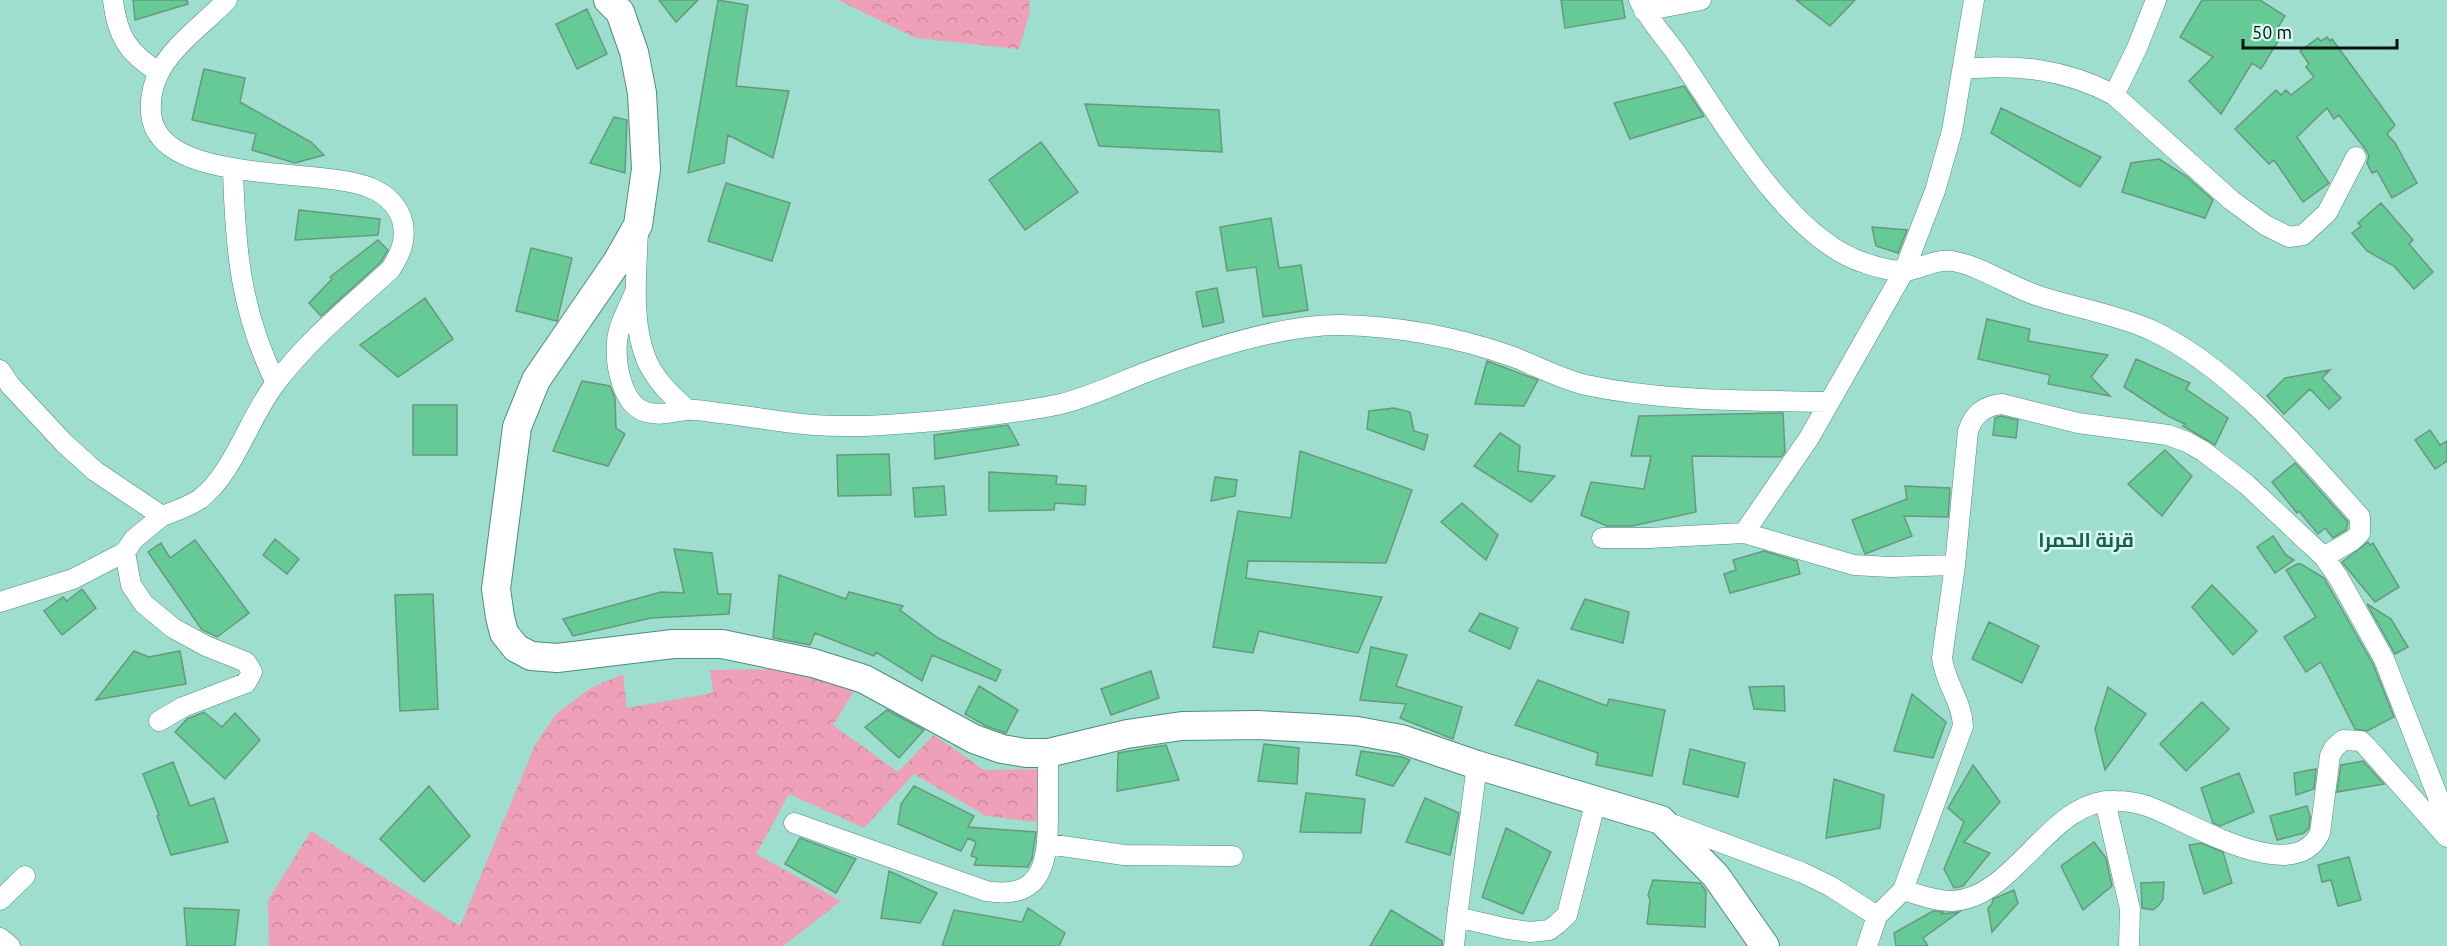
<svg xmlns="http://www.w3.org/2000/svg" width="2447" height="946" viewBox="0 0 2447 946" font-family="Ubuntu,Cairo,sans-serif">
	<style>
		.forest { fill: url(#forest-crowns) }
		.building { fill: #65ca95; stroke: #67997d; stroke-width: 1.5 }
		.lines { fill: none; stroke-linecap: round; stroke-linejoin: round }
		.street-casing { stroke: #4d8c7f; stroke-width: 21 }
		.secondary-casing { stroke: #4d8c7f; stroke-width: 30 }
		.street { stroke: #fff; stroke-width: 20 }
		.secondary { stroke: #fff; stroke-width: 28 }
		.labels { text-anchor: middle; stroke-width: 5; stroke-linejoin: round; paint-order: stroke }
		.quarter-label { font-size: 20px; font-weight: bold; fill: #195d51; stroke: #d8f8f0 }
	</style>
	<defs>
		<pattern id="forest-crowns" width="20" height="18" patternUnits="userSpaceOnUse" patternTransform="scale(1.5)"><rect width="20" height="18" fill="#efa0b9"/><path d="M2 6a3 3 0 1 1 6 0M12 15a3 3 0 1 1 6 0" fill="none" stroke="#cb899e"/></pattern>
	</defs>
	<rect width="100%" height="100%" fill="#9ddecf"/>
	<path class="forest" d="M838 0H1029L1030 11 1019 49 916 38Z
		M788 669 857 686 833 725 898 772 934 735 984 770 1039 769 1037 822 986 816 914 774 864 828 789 794 756 854 841 901 783 946H269L268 900 311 831 460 926 535 745 556 714 591 688 623 674 627 708 713 693 710 670Z"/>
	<path class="building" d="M133 0H187L188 4 135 20Z
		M659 0H698L676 22Z
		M718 0 748 5 736 86 789 91 773 158 728 135 724 163 688 173Z
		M1561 0H1622L1625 18 1565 28Z
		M1796 0H1855L1830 26Z
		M2202 0H2260L2285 16 2274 34 2280 38 2261 69 2252 63 2221 114 2189 81 2213 57 2180 37Z
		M587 9 607 54 577 69 556 24Z
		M2327 37 2330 41 2332 39 2395 125 2387 134 2395 143 2417 183 2392 198 2377 171 2372 173 2367 163 2369 156 2366 150 2339 115 2334 119 2327 108 2297 137 2329 183 2303 202 2274 160 2269 164 2235 129 2276 90 2281 95 2286 90 2291 95 2314 77 2306 67 2309 64 2300 51 2318 38 2321 41Z
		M204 69 245 78 240 102 311 142 324 155 295 163 252 150 256 134 192 120Z
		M1684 86 1704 116 1630 139 1614 103Z
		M1085 104 1219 110 1222 152 1099 146Z
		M2001 108 2101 157 2080 187 1991 133Z
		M614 117 627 120 625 173 590 163Z
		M1041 142 1078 192 1025 230 989 180Z
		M2159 159 2186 176 2213 200 2205 218 2122 192 2131 163Z
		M726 183 790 203 772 261 708 241Z
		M2381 203 2413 240 2409 244 2433 272 2414 289 2394 266 2367 251 2352 233 2361 226 2358 223Z
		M299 210 380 219 378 235 295 240Z
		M1271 218 1279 268 1301 265 1308 310 1263 317 1256 267 1227 271 1220 227Z
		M1872 227 1907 230 1898 253 1876 246Z
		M378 240 388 250 381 262 321 316 309 303 332 279 330 277Z
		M531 248 572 258 557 321 516 311Z
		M1217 288 1224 322 1203 327 1196 292Z
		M425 298 453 339 398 377 360 345Z
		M1987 319 2030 329 2028 341 2108 355 2091 377 2110 396 2048 384 2050 375 1978 359Z
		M2136 359 2190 383 2186 389 2228 418 2215 445 2183 426 2185 424 2168 416 2124 387Z
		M1487 361 1538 380 1524 406 1475 404Z
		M2330 370 2322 378 2341 398 2329 409 2310 389 2284 414 2267 396 2285 378Z
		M582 381 610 386 615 398 616 428 625 434 608 466 553 451Z
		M413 405H457V455H413Z
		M1394 408 1410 412 1414 431 1428 435 1424 450 1367 429 1369 411Z
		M1783 413 1785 452 1781 457 1692 456 1696 512 1632 526H1607L1581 515 1591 482 1644 489 1651 456H1631L1639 416Z
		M2001 416 2018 420 2016 438 1993 435 1995 418Z
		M1008 425 1019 445 935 459 934 435Z
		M2430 430 2440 445 2447 441V461L2435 469 2415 440Z
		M1500 433 1520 446 1518 471 1555 476 1531 502 1474 466Z
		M2165 450 2192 476 2162 516 2128 484Z
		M1300 451 1412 490 1386 563 1248 561 1246 578 1382 597 1358 653 1259 631 1253 653 1213 647 1238 511 1291 518Z
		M889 454 891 495 838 496 837 455Z
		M2295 463 2348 522 2346 530 2333 538 2325 528 2318 534 2299 511 2297 513 2272 482Z
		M989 472 1057 476 1056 484 1086 486 1085 505 1055 503 1054 510 989 511Z
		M1215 477 1237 480 1235 496 1211 501Z
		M944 486 946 515 915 517 913 488Z
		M1905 486 1950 488 1948 517 1904 516 1912 536 1865 554 1852 520 1907 499Z
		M1462 503 1498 535 1486 560 1441 522Z
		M2273 536 2286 555 2294 560 2275 573 2257 547Z
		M275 539 299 559 287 574 263 555Z
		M195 540 249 613 217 637 202 630 148 552 161 543 170 558Z
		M2368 542 2370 545 2373 543 2399 587 2375 602 2342 562Z
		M674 549 712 553 718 594H731L729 614 651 618 573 636 563 619 661 592 684 593Z
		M1764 551 1797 561 1800 574 1730 593 1724 574 1736 570 1733 560Z
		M2297 564H2301L2324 578 2373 664 2394 717 2367 731 2355 729 2321 662 2306 672 2284 637 2316 617 2286 570Z
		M779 575 846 599 849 592 903 606 900 610 938 638 1001 670 996 681 932 655 922 681 876 652 874 656 815 633 810 645 773 638Z
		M2212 585 2257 631 2233 655 2192 607Z
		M82 589 96 608 62 635 44 611 63 597 67 601Z
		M433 594 438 709 400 711 395 595Z
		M1585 599 1629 612 1623 643 1571 629Z
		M2367 604 2391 619 2408 647 2395 654Z
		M1480 613 1518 628 1510 649 1469 631Z
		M1989 622 2039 646 2022 683 1972 659Z
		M1371 647 1407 655 1396 686 1462 707 1453 739 1400 718 1406 704 1360 700Z
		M134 651 149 657 180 651 186 684 96 700Z
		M1151 671 1159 698 1111 715 1101 689Z
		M1538 680 1607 706 1609 699 1665 710 1652 776 1596 765 1598 753 1515 725Z
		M979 686 1018 710 1006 733 986 726 965 714Z
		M1784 686 1785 711 1754 709 1749 687Z
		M2108 687 2146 714 2105 770 2095 729Z
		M1912 694 1946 722 1933 758 1894 751Z
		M2202 702 2229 729 2186 771 2160 744Z
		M887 710 924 730 899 758 865 727Z
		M204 712 222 727 235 713 260 740 225 779 175 732 187 719Z
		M1264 744 1299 748 1297 784 1258 781Z
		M1166 745 1179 780 1117 791 1118 753Z
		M1690 749 1745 763 1738 797 1683 784Z
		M1361 751 1402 757 1410 760 1393 786 1356 775Z
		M2363 761 2384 784 2337 792 2341 765Z
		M173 762 190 806 214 798 228 842 171 855 157 816 159 815 143 774Z
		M1973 765 2000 802 1964 842 1990 853 1963 886 1954 888 1944 869 1964 822 1948 808Z
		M2316 769 2314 789 2296 795 2294 773Z
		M2239 773 2254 812 2220 826 2213 823 2201 788Z
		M1834 779 1884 795 1880 828 1826 838Z
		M429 786 470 836 424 882 380 839Z
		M914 786 974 816 968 827 1036 832 1032 858 1028 867 974 865 977 858 971 856 976 842 968 838 961 851 898 824 901 804Z
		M1306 793 1365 799 1361 833 1300 832Z
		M1425 798 1459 813 1450 855 1406 842Z
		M2307 806 2310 816 2309 828 2304 833 2277 840 2270 816Z
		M1506 828 1551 852 1523 914 1482 897Z
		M800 838 856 859 836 893 785 864Z
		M2094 842 2106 858 2112 886 2083 910 2061 866Z
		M2201 843 2223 852 2232 883 2204 894 2189 845Z
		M2349 857 2361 900 2338 906 2331 880 2322 882 2318 865Z
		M889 871 937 893 920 923 881 918Z
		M1653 880 1700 883 1706 891 1705 927 1647 924 1650 900 1648 895Z
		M2164 882 2163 899 2159 905 2153 910 2142 908 2141 883Z
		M2014 890 2018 903 1992 932 1988 908 1992 904 1993 899Z
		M184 908 239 910 235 946H187Z
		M1028 908 1065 933 1059 946H942L954 910 1022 922Z
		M1391 910 1442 941V946H1370Z
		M1933 911 1943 912 1941 914 1959 912 1923 938 1928 946H1896L1894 933Z"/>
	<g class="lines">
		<defs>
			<path id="street" d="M113 0C117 35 128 54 159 72
				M1639 0C1649 21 1666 38 1679 57 1723 120 1789 240 1865 263 1876 267 1895 272 1906 271 1921 268 1936 259 1952 261 1982 266 2010 287 2039 296 2076 308 2115 314 2151 330 2231 367 2302 452 2360 517V533L2353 540 2324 557
				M1644 11 1701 0
				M1963 69C2017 64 2066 69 2114 95L2137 48 2156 0
				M2114 95 2231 200 2265 225 2289 237 2303 235 2327 213 2356 157
				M233 168C235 246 240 311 276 383
				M638 228C637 269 630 322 647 361 656 381 672 396 688 410
				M635 292C629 307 618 325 617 342 615 364 622 405 646 412 660 416 672 412 686 410 697 409 709 412 719 413 751 416 782 423 813 425 859 428 903 424 948 420 986 416 1024 412 1061 404 1089 397 1117 384 1144 373 1201 351 1278 325 1339 325 1398 326 1456 337 1511 356 1535 365 1562 380 1586 385 1666 402 1748 400 1828 402
				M0 370 10 385 64 443 95 471 162 516C175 511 188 507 200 499 233 474 249 418 275 384 307 341 350 306 390 270 400 255 406 242 403 224 399 206 387 195 371 188 322 166 156 187 151 113 150 98 152 86 159 73 172 46 206 22 227 0
				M1602 538H1649L1744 533
				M1955 565 1890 567 1854 565 1744 533 1809 438 1904 271 1935 191 1952 131 1974 0
				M0 602 73 579 125 552
				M159 721 183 707 246 683 252 672 246 662 206 646 173 628 144 604 131 585 125 552 134 539 162 516
				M2105 801 2130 909 2129 946
				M1666 822 1801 872 1830 886 1877 916
				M794 823 986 891C1044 901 1048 860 1048 814 1048 794 1048 773 1048 753
				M1048 844 1124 855 1233 856
				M1903 890C1919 895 1935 901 1952 901 2015 899 2050 798 2115 801 2125 801 2138 803 2147 806 2186 819 2293 890 2320 833L2330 756 2334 748 2343 740 2361 741 2367 747 2447 837
				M0 900 25 876
				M1457 917 1477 765
				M0 938 10 946
				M1454 946 1457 917 1508 929 1530 932 1549 930 1557 924 1567 915 1596 800
				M1867 946 1877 916 1903 890 1963 726C1962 701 1945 683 1942 658L1955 565 1968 431C1974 414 1983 406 2002 404L2078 423 2168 435 2187 442 2203 451 2246 484 2324 557 2338 577 2384 659 2447 820"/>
			<path id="secondary" d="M608 0 620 12 634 52 642 93 646 169 638 225 617 262 536 380 517 427 496 589 500 617 504 633 516 648 531 656 557 658 673 644H722L813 663 864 679 974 739 1002 749 1026 753H1048L1127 734 1182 726 1257 725 1314 728 1357 731 1401 739 1477 765 1661 820 1716 876 1765 946"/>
		</defs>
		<use href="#street" class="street-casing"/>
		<use href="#secondary" class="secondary-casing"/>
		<use href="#street" class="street"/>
		<use href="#secondary" class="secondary"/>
	</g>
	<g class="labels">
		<g class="quarter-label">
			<text x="2086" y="547">قرنة الحمرا</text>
		</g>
	</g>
	<path d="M2243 39v9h154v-9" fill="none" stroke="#00100c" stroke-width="3"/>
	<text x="2252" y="39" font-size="18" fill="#00100c" stroke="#d8f8f0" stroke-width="4.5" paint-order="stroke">50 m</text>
</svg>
